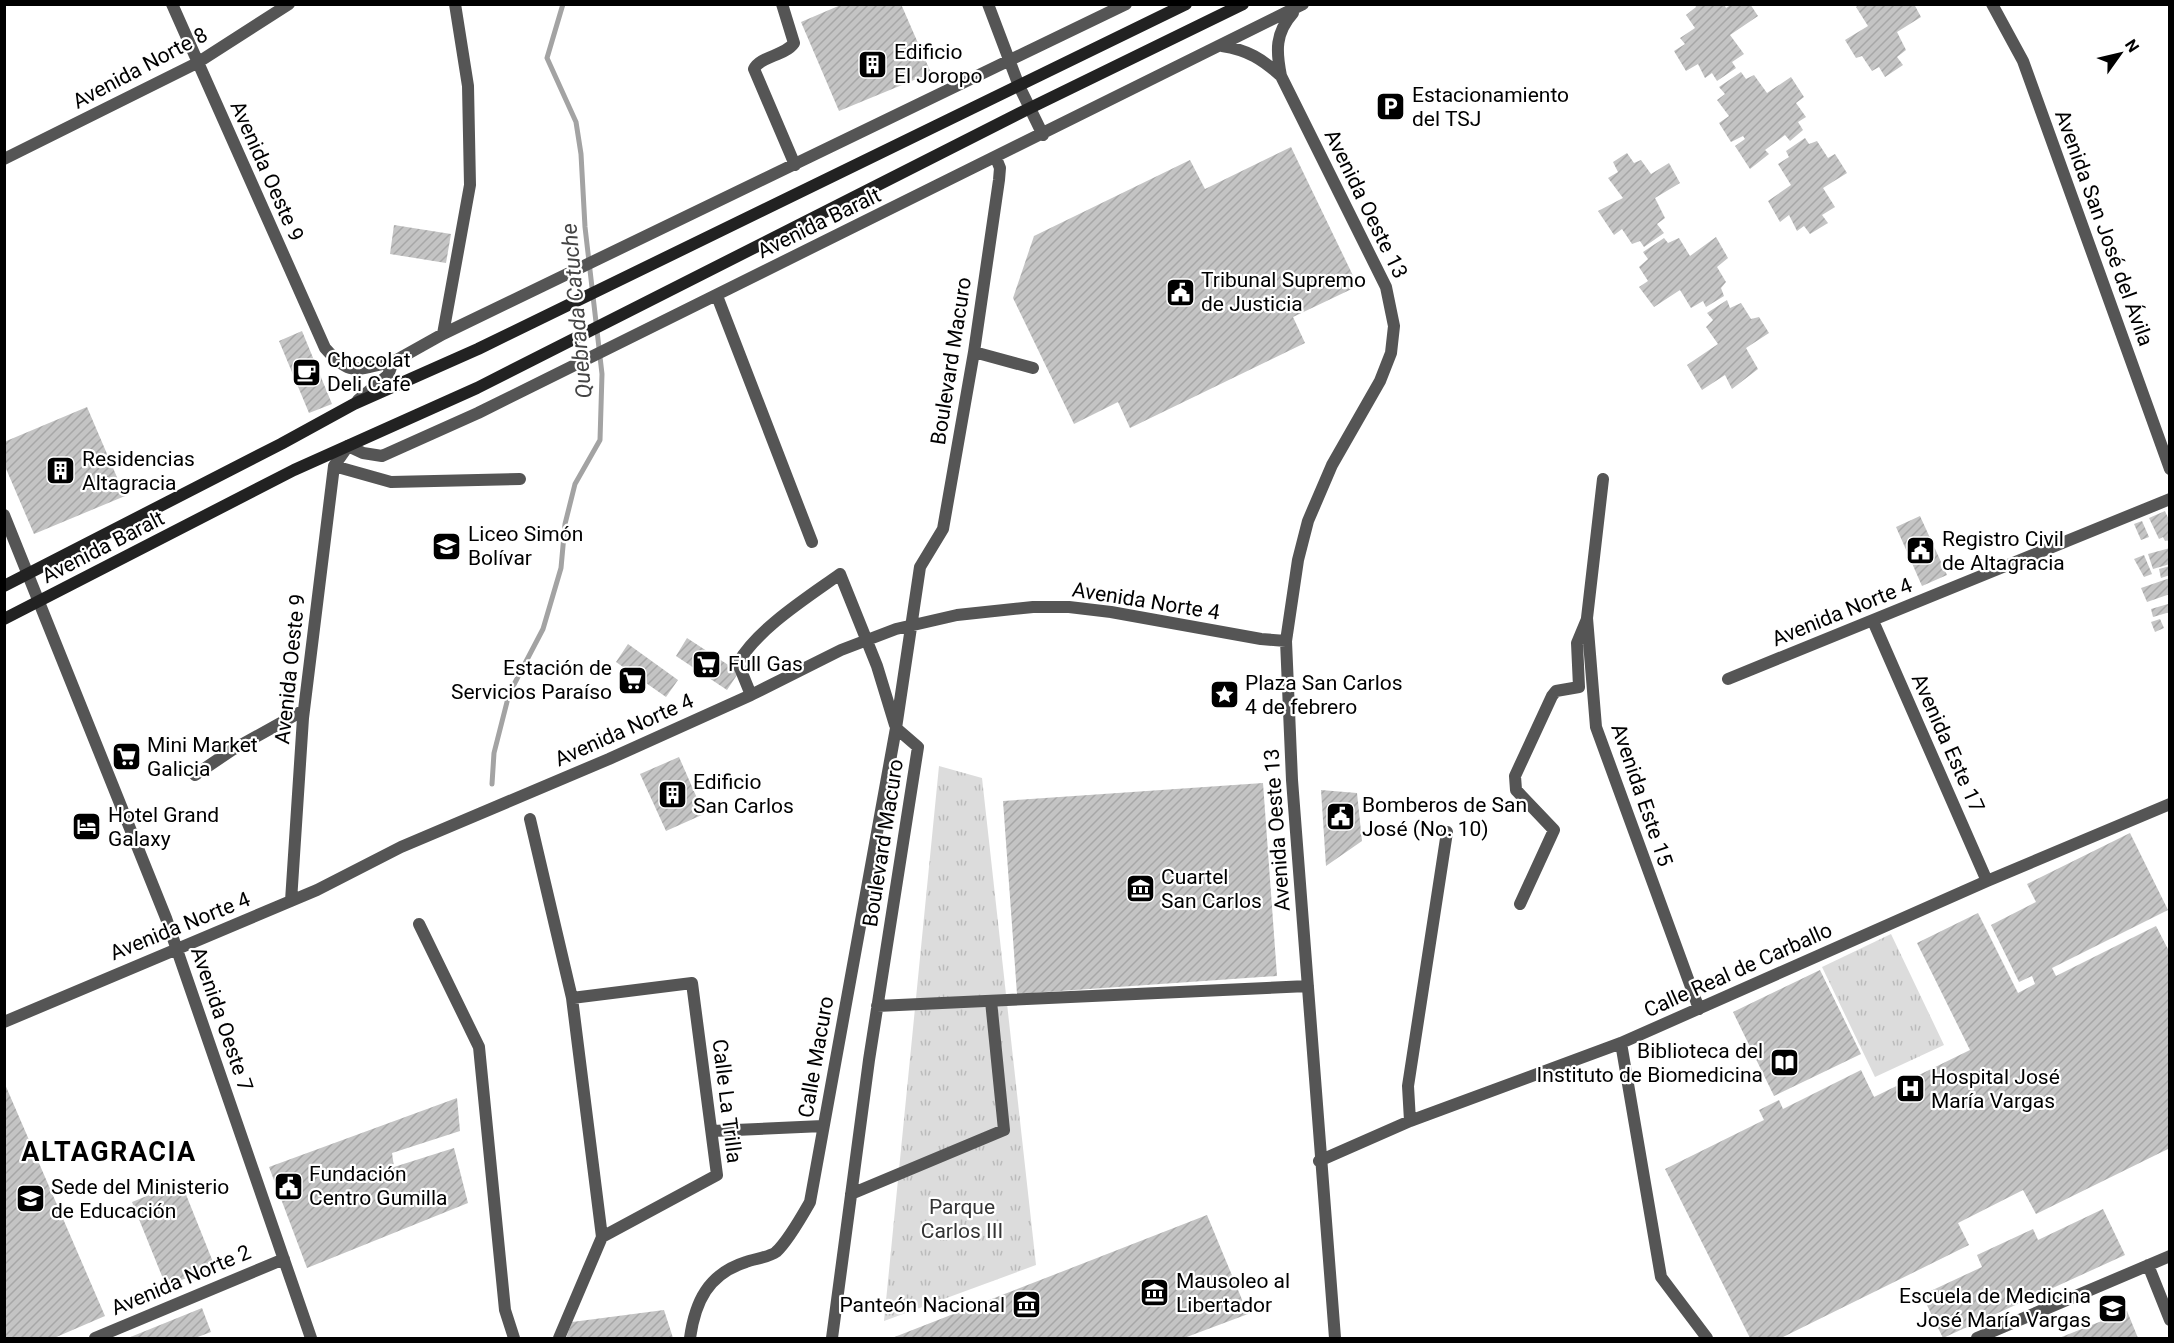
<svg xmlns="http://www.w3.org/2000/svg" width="2174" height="1343" viewBox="0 0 2174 1343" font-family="Roboto,sans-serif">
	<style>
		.park { fill: url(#park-tufts) }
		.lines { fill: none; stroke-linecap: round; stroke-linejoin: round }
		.stream { stroke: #a3a3a3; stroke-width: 5 }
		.building { fill: url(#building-hatch) }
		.street { stroke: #555; stroke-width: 12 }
		.secondary { stroke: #222; stroke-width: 12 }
		.labels { text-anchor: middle; stroke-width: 4.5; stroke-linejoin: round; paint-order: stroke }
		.poi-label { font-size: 21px; fill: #000; stroke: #fff; text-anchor: start }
		.street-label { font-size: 21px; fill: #000; stroke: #fff }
		.park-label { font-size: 21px; fill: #333; stroke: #fff }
		.water-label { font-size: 22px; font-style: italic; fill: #444; stroke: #fff }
		.district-label { font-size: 27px; font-weight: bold; letter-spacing: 1.5px; fill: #000; stroke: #fff }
	</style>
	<defs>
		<pattern id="park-tufts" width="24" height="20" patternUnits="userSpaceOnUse" patternTransform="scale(1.5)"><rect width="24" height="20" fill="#dcdcdc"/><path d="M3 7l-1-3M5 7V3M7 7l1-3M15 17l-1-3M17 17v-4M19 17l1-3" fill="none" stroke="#bbb"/></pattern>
		<pattern id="building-hatch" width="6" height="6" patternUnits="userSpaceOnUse" patternTransform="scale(1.5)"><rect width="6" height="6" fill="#c4c4c4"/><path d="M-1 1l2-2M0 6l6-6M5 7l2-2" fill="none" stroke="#a7a7a7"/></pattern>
	</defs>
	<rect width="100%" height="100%" fill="#fff"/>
	<path class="park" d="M939 766 982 778 1036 1265 884 1321Z
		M1891 934 1944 1045 1875 1077 1822 967Z"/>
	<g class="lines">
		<path class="stream" d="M492 784 494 753 509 694 543 629 561 568 565 524 575 484 600 440 602 374 585 227 581 154 576 122 547 58 563 4"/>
	</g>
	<path class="building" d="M843 4H901L931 73 839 111 801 22Z
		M1695 4H1724L1726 8 1732 4H1750L1758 16 1730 35 1744 54 1732 62 1736 68 1717 81 1712 73 1705 78 1698 64 1686 71 1674 51 1685 44 1680 38 1695 28 1686 15 1696 7Z
		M1860 4H1914L1921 17 1897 32 1906 50 1897 57 1903 65 1885 77 1879 67 1872 71 1862 56 1856 58 1845 40 1868 26 1856 7Z
		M1741 72 1746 79 1754 75 1767 93 1791 77 1804 97 1796 103 1806 117 1798 122 1803 130 1790 141 1785 135 1765 150 1769 154 1750 169 1735 146 1745 139 1743 136 1731 142 1719 123 1729 116 1717 100 1725 94 1719 87Z
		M1805 138 1809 144 1817 141 1828 158 1835 154 1847 173 1823 188 1835 207 1822 215 1828 223 1810 234 1804 226 1797 231 1789 215 1780 222 1768 201 1791 185 1778 164 1789 157 1786 151Z
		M1291 147 1358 286 1293 317 1305 343 1130 428 1118 402 1074 424 1013 298 1034 236 1190 160 1205 189Z
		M1627 153 1634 163 1641 160 1651 174 1669 163 1680 183 1655 198 1665 218 1657 224 1664 233 1644 247 1640 241 1632 244 1622 229 1614 235 1598 211 1623 198 1608 178 1618 172 1613 162Z
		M394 225 451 234 446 263 390 254Z
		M1716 237 1728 258 1717 267 1726 282 1721 288 1724 296 1706 307 1703 301 1691 308 1680 290 1654 307 1639 287 1648 281 1639 267 1648 259 1643 252 1664 238 1668 243 1679 238 1690 256Z
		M1727 300 1730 308 1741 303 1751 319 1759 317 1769 333 1746 348 1758 369 1732 389 1725 375 1702 390 1687 365 1718 344 1706 327 1713 320 1707 313Z
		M302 331 332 404 309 413 279 341Z
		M87 407 125 496 34 534 4 464V442Z
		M2165 511 2170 522V540L2165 541 2163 537 2159 539 2149 518Z
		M1920 516 1947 575 1922 586 1896 527Z
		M2142 521 2149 537 2141 540 2134 524Z
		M2170 548V564L2153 569 2148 554Z
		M2144 555 2152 574 2144 577 2134 559Z
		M2170 566V575L2161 578 2159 569Z
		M2170 578V594L2147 602 2141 588Z
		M2170 600V612L2153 617 2151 609 2168 604Z
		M2160 619 2164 628 2155 632 2151 622Z
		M687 638 739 672 727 690 676 656Z
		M628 644 678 680 666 697 616 662Z
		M679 757 704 814 666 831 640 774Z
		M1263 783 1277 976 1017 994 1003 801Z
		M1321 790 1357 793 1362 841 1326 866Z
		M2130 833 2168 910 2052 968 2056 976 2156 926 2170 953V1148L2036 1214 2023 1190 1958 1223 1969 1245 1781 1338H1750L1665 1169 1764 1120 1759 1110 1779 1100 1783 1109 1861 1070 1874 1097 1970 1050 1917 943 1978 913 2018 993 2035 984 2032 976 2019 982 1991 925 2036 902 2027 884Z
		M1820 970 1861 1054 1774 1096 1733 1012Z
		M4 1082 105 1316 54 1338H4Z
		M457 1098 460 1131 392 1153 394 1167 454 1148 468 1203 307 1268 269 1167Z
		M181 1182 215 1267 166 1286 132 1202Z
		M2103 1209 2125 1255 1943 1338 1922 1295 1982 1267 1977 1255 2033 1229 2038 1240Z
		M1207 1215 1248 1314 1184 1338H892Z
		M202 1308 211 1332 195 1338H128Z
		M664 1310 673 1338H566L572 1322Z
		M2127 1311 2138 1338H2059Z"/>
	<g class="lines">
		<path class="street" d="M172 4 325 348C353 380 358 367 393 362
			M782 4 794 43C785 56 760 56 754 69L795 165
			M988 4 1019 86 1043 135
			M1992 4 2023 61 2170 469
			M1293 13C1275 33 1276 51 1281 76L1386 287 1394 326 1391 353 1380 381 1332 465 1308 521 1298 560 1286 641 1292 780 1335 1338
			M1222 46C1248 50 1262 59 1281 76
			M4 159 197 63 289 4
			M717 296 812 542
			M443 334 470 185 468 86 455 4
			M974 352 1033 368
			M358 400 388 375 393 362 443 334 1126 4
			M334 466 391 482 520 479
			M1603 479 1587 618 1596 727 1699 1009
			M4 515 166 918 311 1338
			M1873 621 1987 881
			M1728 679 2170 499
			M751 695 738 663C757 629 808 597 840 574L877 666 895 725
			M195 775 232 750 304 710
			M530 819 572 998 602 1237
			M291 901 303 718 334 466 348 446 363 453 382 456 478 413 1303 4
			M1520 904 1554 830 1516 790 1515 776 1552 696 1556 691 1579 687 1577 643 1587 619
			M419 924 479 1047 505 1310 514 1338
			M877 1006 1308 986
			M4 1022 317 890 401 847 609 759 751 695 841 650 896 629 957 615 1033 607H1069L1111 612 1261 639 1286 641
			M1621 1043 1661 1277 1707 1338
			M1410 1121 1408 1086 1447 832
			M712 1131 823 1126
			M1319 1161 1410 1121 1621 1043 1987 881 2170 804
			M851 1194 1004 1130 991 1001
			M2148 1265 2170 1320
			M95 1338 284 1259
			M559 1338 602 1237 717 1175 692 983 572 998
			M690 1338C695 1302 708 1274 746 1262 754 1259 770 1257 776 1252 788 1241 802 1216 810 1202L896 728 920 567 943 529 974 352 999 180 1000 168 996 158
			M832 1338 869 1060 918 747 896 728
			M1977 1338 2170 1256"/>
		<path class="secondary" d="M4 586 281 444 354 404 478 349 1186 4
			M4 619 294 470 477 388 1030 108 1243 4"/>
	</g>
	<defs>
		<symbol id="building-square" viewBox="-11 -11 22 22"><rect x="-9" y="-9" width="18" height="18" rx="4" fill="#000" stroke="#fff"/><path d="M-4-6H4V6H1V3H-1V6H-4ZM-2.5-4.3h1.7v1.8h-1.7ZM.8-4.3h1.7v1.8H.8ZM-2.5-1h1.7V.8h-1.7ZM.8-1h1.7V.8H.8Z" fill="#fff"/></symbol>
		<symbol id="parking-square" viewBox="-11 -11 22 22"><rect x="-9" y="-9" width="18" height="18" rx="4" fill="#000" stroke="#fff"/><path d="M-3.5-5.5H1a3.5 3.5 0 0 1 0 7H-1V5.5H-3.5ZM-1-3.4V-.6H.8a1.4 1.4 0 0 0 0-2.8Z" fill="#fff"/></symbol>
		<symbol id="civic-square" viewBox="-11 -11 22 22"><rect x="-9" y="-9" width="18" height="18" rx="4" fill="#000" stroke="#fff"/><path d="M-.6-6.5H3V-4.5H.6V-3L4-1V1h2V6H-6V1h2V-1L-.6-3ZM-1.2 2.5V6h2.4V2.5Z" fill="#fff"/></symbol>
		<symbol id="cafe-square" viewBox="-11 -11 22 22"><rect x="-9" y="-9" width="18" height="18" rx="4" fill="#000" stroke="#fff"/><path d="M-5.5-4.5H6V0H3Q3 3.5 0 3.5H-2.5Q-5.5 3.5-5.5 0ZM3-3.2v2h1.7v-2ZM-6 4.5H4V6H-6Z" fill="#fff"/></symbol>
		<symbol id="school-square" viewBox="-11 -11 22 22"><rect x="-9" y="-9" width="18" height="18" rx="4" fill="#000" stroke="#fff"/><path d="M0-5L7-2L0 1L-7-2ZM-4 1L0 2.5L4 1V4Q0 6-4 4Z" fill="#fff"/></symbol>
		<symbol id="supermarket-square" viewBox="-11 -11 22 22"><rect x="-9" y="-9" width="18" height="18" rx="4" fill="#000" stroke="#fff"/><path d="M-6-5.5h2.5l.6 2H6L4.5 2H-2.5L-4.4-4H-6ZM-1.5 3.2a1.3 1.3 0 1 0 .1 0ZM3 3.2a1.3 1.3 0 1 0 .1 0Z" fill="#fff"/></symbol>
		<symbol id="sight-square" viewBox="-11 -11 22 22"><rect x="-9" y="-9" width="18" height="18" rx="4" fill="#000" stroke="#fff"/><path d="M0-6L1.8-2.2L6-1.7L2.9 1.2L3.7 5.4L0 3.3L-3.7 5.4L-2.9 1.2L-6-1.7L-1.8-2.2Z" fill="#fff"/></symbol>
		<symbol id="hotel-square" viewBox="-11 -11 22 22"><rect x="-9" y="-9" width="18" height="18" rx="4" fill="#000" stroke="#fff"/><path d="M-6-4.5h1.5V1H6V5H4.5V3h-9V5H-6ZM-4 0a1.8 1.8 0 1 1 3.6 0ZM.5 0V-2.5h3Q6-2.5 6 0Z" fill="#fff"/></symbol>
		<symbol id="museum-square" viewBox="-11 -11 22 22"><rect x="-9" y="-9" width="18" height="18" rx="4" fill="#000" stroke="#fff"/><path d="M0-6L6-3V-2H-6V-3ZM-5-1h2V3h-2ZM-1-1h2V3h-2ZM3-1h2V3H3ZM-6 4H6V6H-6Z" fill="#fff"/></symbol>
		<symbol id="library-square" viewBox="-11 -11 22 22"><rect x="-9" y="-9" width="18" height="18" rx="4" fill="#000" stroke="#fff"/><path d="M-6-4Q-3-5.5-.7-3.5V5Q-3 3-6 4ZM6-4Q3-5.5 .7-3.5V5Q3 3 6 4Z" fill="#fff"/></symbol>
		<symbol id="hospital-square" viewBox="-11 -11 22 22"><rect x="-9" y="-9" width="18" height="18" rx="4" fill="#000" stroke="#fff"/><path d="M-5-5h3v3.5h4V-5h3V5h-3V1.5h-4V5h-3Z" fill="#fff"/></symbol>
		<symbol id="university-square" viewBox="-11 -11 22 22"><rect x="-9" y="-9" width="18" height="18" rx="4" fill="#000" stroke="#fff"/><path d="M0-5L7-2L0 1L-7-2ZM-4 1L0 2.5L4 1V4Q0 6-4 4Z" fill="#fff"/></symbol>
	</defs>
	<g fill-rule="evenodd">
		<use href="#building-square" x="856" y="48" width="33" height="33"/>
		<use href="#parking-square" x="1374" y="90" width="33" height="33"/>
		<use href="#civic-square" x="1164" y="276" width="33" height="33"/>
		<use href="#cafe-square" x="290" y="356" width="33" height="33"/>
		<use href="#building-square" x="44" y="454" width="33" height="33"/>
		<use href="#school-square" x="430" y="530" width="33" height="33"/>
		<use href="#civic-square" x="1904" y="534" width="33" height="33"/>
		<use href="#supermarket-square" x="690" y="648" width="33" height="33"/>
		<use href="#supermarket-square" x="616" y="664" width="33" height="33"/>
		<use href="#sight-square" x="1208" y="678" width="33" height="33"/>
		<use href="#supermarket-square" x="110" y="740" width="33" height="33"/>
		<use href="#building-square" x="656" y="778" width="33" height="33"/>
		<use href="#civic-square" x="1324" y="800" width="33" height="33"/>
		<use href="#hotel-square" x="70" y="810" width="33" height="33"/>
		<use href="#museum-square" x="1124" y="872" width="33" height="33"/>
		<use href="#library-square" x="1768" y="1046" width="33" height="33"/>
		<use href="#hospital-square" x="1894" y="1072" width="33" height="33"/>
		<use href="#civic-square" x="272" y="1170" width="33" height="33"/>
		<use href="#school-square" x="14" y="1182" width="33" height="33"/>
		<use href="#museum-square" x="1138" y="1276" width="33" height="33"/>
		<use href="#museum-square" x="1010" y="1288" width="33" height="33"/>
		<use href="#university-square" x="2096" y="1292" width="33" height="33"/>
	</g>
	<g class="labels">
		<g class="poi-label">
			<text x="894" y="59">Edificio<tspan x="894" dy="24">El Joropo</tspan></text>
			<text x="1412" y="102">Estacionamiento<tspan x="1412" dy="24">del TSJ</tspan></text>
			<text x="1201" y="287">Tribunal Supremo<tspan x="1201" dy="24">de Justicia</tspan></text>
			<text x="327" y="367">Chocolat<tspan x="327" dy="24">Deli Cafe</tspan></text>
			<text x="82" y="466">Residencias<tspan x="82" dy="24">Altagracia</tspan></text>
			<text x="468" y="541">Liceo Simón<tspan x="468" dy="24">Bolívar</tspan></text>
			<text x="1942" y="546">Registro Civil<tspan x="1942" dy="24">de Altagracia</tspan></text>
			<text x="728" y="671">Full Gas</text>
			<text x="612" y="675" text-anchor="end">Estación de<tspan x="612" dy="24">Servicios Paraíso</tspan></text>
			<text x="1245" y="690">Plaza San Carlos<tspan x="1245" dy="24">4 de febrero</tspan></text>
			<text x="147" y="752">Mini Market<tspan x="147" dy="24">Galicia</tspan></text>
			<text x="693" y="789">Edificio<tspan x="693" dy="24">San Carlos</tspan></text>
			<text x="1362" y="812">Bomberos de San<tspan x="1362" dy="24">José (No. 10)</tspan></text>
			<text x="108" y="822">Hotel Grand<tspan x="108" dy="24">Galaxy</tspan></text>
			<text x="1161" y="884">Cuartel<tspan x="1161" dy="24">San Carlos</tspan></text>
			<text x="1763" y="1058" text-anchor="end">Biblioteca del<tspan x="1763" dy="24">Instituto de Biomedicina</tspan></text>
			<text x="1931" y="1084">Hospital José<tspan x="1931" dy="24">María Vargas</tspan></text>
			<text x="309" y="1181">Fundación<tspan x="309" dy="24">Centro Gumilla</tspan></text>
			<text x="51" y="1194">Sede del Ministerio<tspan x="51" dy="24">de Educación</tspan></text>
			<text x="1176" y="1288">Mausoleo al<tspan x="1176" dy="24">Libertador</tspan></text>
			<text x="2091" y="1303" text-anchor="end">Escuela de Medicina<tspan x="2091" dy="24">José María Vargas</tspan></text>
			<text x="1005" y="1312" text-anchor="end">Panteón Nacional</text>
		</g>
		<g class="street-label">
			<text transform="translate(140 68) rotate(-28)" y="7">Avenida Norte 8</text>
			<text transform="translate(267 171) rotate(66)" y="7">Avenida Oeste 9</text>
			<text transform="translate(1366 204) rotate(64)" y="7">Avenida Oeste 13</text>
			<text transform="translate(819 223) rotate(-26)" y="7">Avenida Baralt</text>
			<text transform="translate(2104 228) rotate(70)" y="7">Avenida San José del Ávila</text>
			<text transform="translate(951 361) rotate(-81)" y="7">Boulevard Macuro</text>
			<text transform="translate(103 547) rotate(-27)" y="7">Avenida Baralt</text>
			<text transform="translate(1146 601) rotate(9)" y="7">Avenida Norte 4</text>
			<text transform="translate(1842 612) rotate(-22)" y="7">Avenida Norte 4</text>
			<text transform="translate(290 669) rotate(-84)" y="7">Avenida Oeste 9</text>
			<text transform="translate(624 730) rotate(-24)" y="7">Avenida Norte 4</text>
			<text transform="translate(1948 743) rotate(66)" y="7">Avenida Este 17</text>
			<text transform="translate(1642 795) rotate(71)" y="7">Avenida Este 15</text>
			<text transform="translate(1277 830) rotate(-94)" y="7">Avenida Oeste 13</text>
			<text transform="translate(883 843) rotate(-81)" y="7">Boulevard Macuro</text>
			<text transform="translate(180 926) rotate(-22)" y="7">Avenida Norte 4</text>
			<text transform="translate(1738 970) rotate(-24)" y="7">Calle Real de Carballo</text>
			<text transform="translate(222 1019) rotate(71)" y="7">Avenida Oeste 7</text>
			<text transform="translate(816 1057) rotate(-80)" y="7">Calle Macuro</text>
			<text transform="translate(727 1101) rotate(83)" y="7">Calle La Trilla</text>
			<text transform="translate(181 1280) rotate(-23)" y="7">Avenida Norte 2</text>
		</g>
		<g class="park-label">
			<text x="962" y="1214">Parque<tspan x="962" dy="24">Carlos III</tspan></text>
		</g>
		<g class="water-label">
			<text transform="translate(576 311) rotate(-95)" y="8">Quebrada Catuche</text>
		</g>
		<g class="district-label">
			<text x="109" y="1161">ALTAGRACIA</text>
		</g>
	</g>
	<rect width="2174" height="1343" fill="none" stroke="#000000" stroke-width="12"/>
	<g transform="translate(2120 54) rotate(56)" stroke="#ffffff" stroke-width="4.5" paint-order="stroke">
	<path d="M0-4.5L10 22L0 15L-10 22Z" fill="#000000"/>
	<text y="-9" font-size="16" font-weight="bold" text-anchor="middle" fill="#000000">N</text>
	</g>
</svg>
